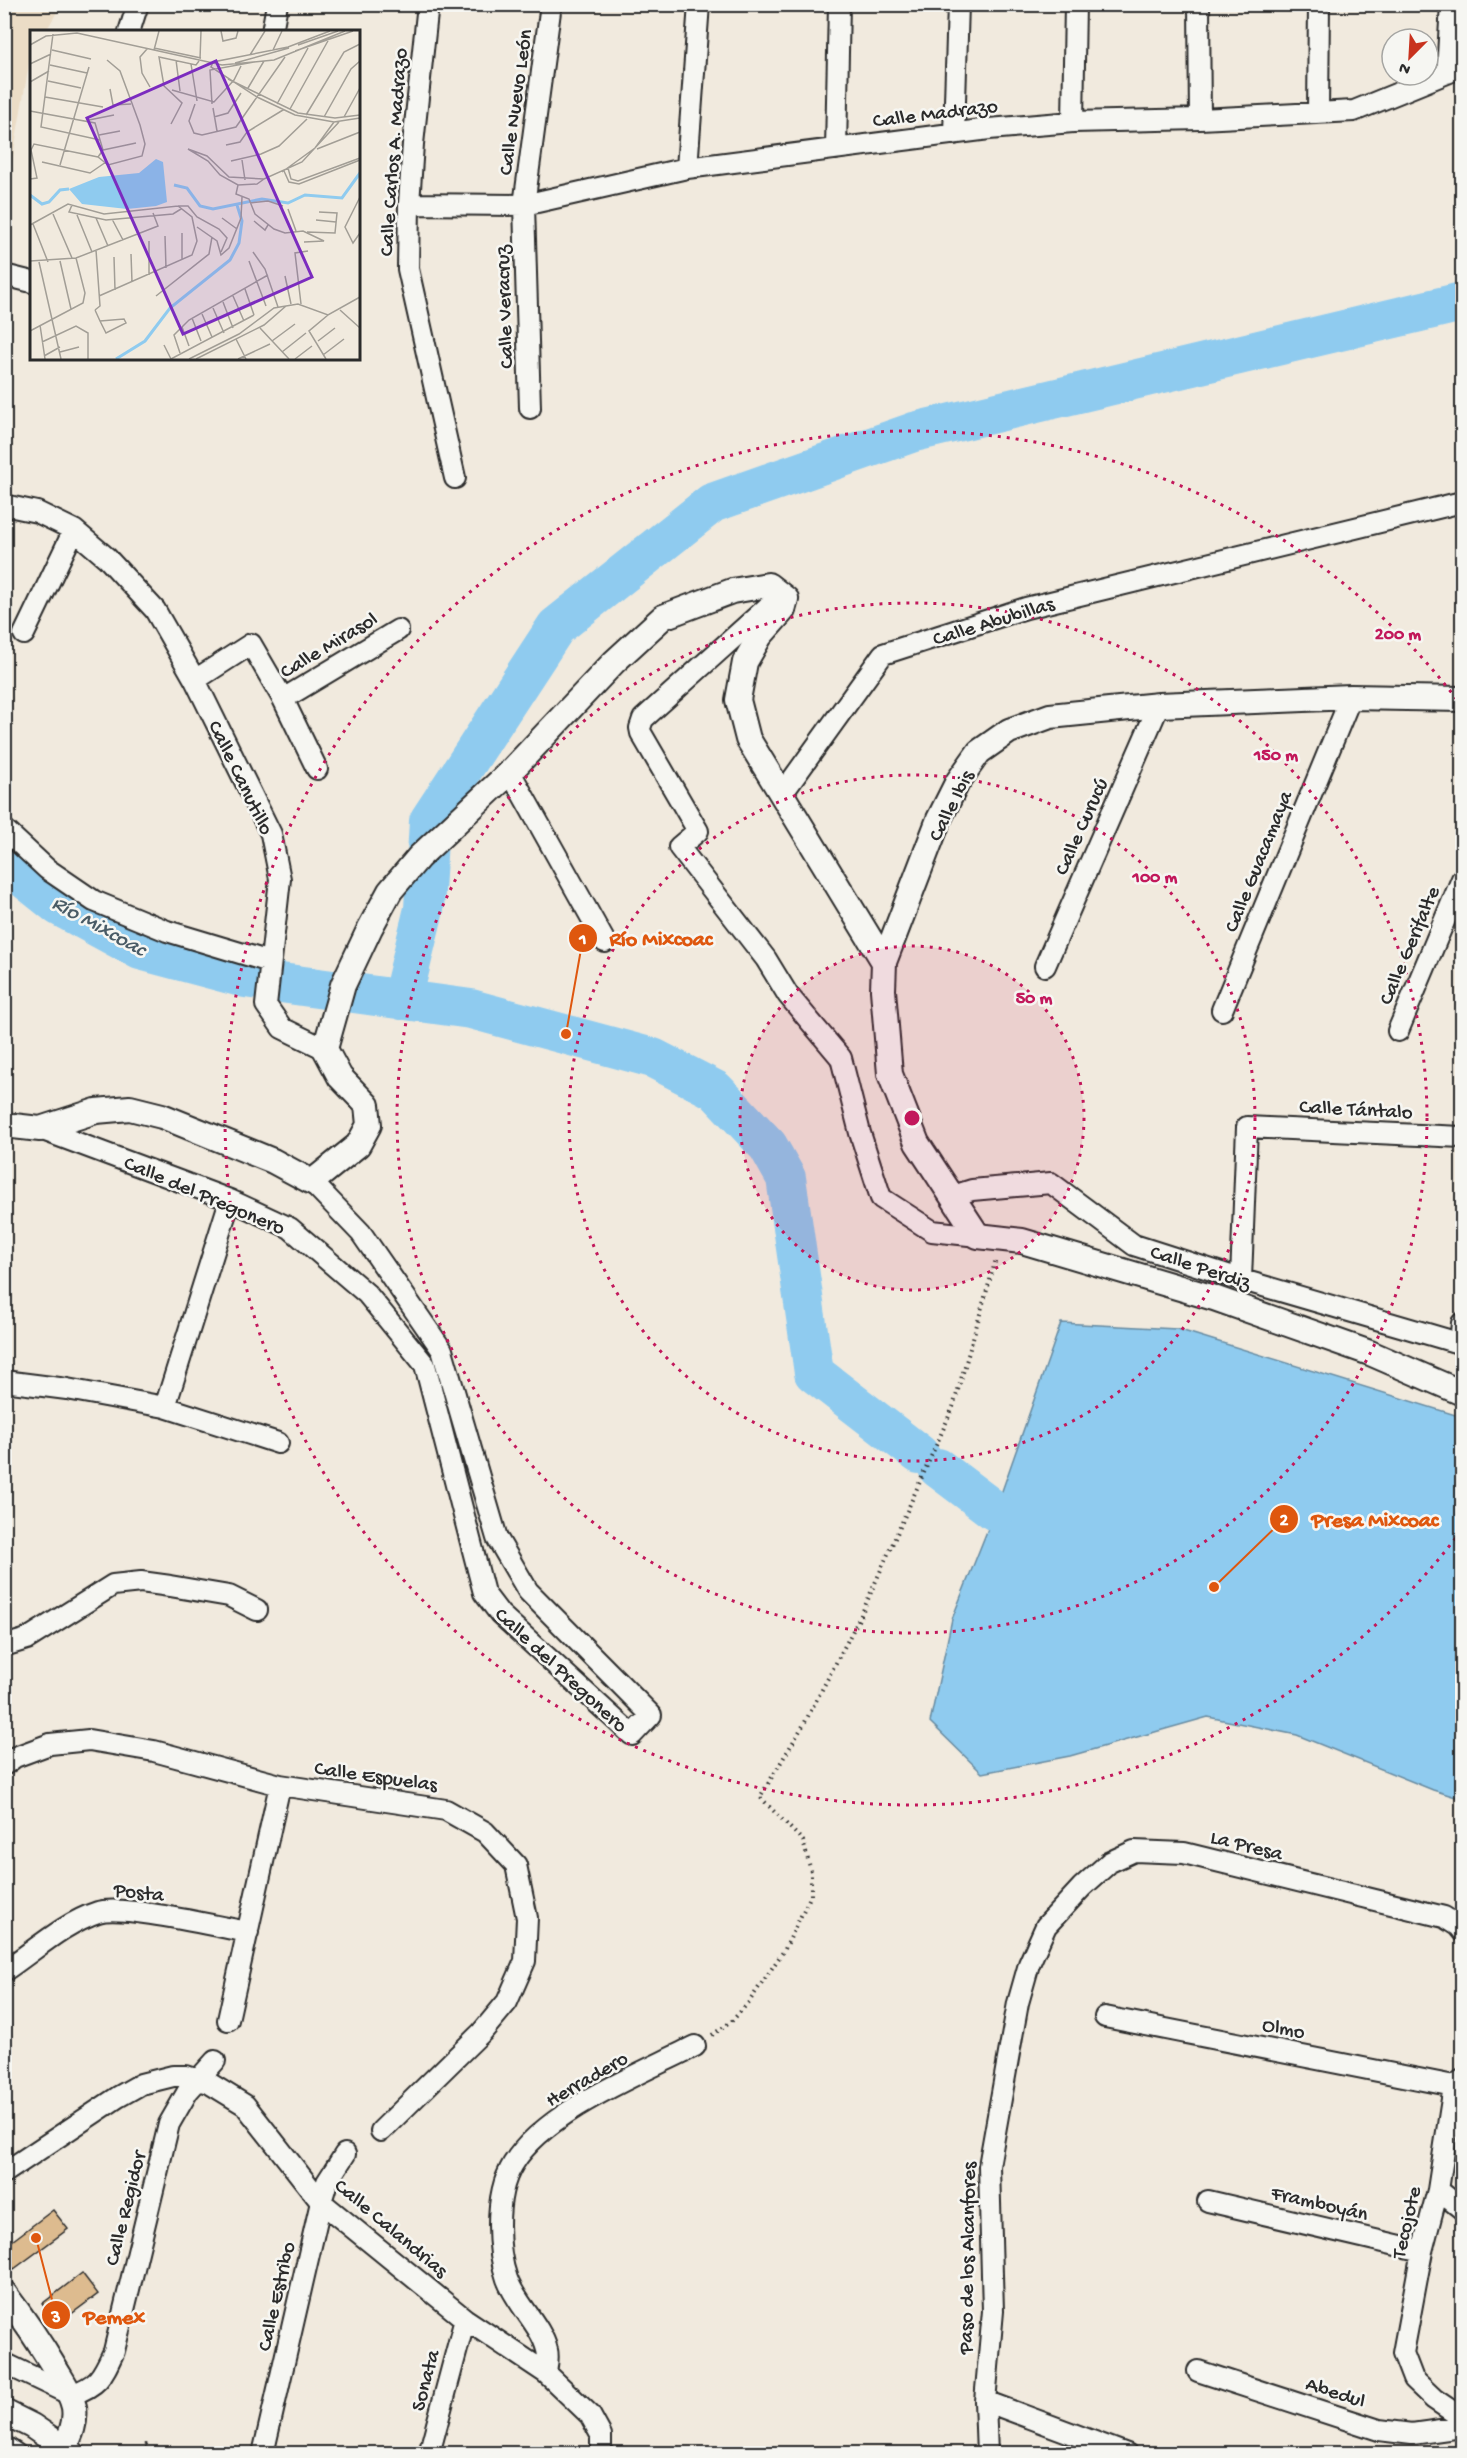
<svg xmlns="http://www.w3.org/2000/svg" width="1467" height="2458" viewBox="0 0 1467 2458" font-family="'Gochi Hand',sans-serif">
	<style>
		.built { fill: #ebdcc6 }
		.water { fill: #8fcbef; stroke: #678ba1; stroke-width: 1.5 }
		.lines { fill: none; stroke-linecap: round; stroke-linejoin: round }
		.river { stroke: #8fcbef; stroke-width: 40 }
		.building { fill: #ddbb8f; stroke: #2b2b2b; stroke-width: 1.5 }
		.minor-casing { stroke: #2b2b2b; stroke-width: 24 }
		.tertiary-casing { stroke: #2b2b2b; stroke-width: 28 }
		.path { stroke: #2b2b2b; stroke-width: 4; stroke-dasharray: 1.5 4.5; stroke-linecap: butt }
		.minor { stroke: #f6f6f2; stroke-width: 20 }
		.tertiary { stroke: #f6f6f2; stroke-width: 24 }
		.ring { fill: none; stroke: #c2185b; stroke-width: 3; stroke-dasharray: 3 6 }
		.labels { text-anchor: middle; stroke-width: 5; stroke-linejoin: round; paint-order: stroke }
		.street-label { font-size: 21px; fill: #2b2b2b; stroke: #f6f6f2 }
		.water-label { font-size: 22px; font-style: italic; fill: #495b66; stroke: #f6f6f2 }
		.inset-river { fill: none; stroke: #8fcbef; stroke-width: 3 }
		.inset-road { fill: none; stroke: #a29e96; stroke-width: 1.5 }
		.view { fill: #7b2cbf; fill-opacity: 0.15; stroke: #7b2cbf; stroke-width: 3 }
		.inset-edge { fill: none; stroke: #2b2b2b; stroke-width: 3 }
		.centre { fill: #c2185b; stroke: #f6f6f2; stroke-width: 3 }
		.ring-label { font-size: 18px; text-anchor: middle; font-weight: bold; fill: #c2185b; stroke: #f6f6f2; stroke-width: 5; stroke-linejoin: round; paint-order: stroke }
		.leader { fill: none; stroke: #df570e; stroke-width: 2 }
		.callout-dot { fill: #df570e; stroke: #f6f6f2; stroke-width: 2 }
		.mark-label { font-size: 18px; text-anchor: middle; font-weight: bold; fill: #fff }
		.callout-label { font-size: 22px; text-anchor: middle; font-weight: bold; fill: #df570e; stroke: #f6f6f2; stroke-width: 5; stroke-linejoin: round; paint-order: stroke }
	</style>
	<rect width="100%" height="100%" fill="#f1eade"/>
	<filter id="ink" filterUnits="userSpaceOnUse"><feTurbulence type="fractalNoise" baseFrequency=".0167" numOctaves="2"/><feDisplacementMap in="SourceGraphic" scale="12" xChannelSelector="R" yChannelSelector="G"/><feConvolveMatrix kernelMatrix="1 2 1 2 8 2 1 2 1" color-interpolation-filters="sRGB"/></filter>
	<g filter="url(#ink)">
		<path class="built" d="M5 4 61 5 46 31 32 32 31 59 29 64 10 174 4 173Z"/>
		<path class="water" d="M1061 1323 1177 1329 1462 1417V1799L1433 1790 1297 1735 1208 1717 1070 1756 982 1773 930 1722 952 1619 995 1511Z"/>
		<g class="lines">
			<path class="river" d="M4 862 59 906 140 950 245 978 471 1009 653 1058 715 1090 768 1146 786 1178 814 1373 919 1454
				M402 1000 424 909 429 821 556 627 712 503 914 432 1462 302
				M938 1468 995 1511"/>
		</g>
		<path class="building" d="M53 2210 68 2229 14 2269 4 2256V2247Z
			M82 2273 98 2294 58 2324 42 2304Z"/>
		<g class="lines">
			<defs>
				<path id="minor" d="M428 4 413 144 409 204 408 269 455 478
					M1199 4 1200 119
					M129 32 138 4
					M272 32 277 4
					M1447 73 1451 4
					M1318 113 1319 4
					M1073 122 1075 4
					M954 134 958 4
					M836 149 839 4
					M687 168 699 4
					M409 204 524 205 687 168 989 129 1073 122 1200 119 1354 111 1462 67
					M4 275 32 282
					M530 408 524 205 551 4
					M4 505 37 512 74 530 107 558 155 610 195 680 271 834 280 879 266 1005 282 1028 325 1049
					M781 595 643 719 640 728 641 733 698 831 679 847 766 959 788 995 841 1058 860 1133 881 1198 932 1231 978 1236
					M24 634 74 530
					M195 680 251 644 283 699 317 769
					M283 699 398 630
					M510 772 605 942
					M782 794 883 654 1026 608 1462 502
					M4 829 47 869 94 901 167 931 270 962
					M1045 966 1159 705
					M1222 1010 1351 697
					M1398 1031 1462 879
					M40 1129 230 1200 290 1228 367 1294 425 1365 484 1593 500 1614 632 1735 651 1715 528 1591 497 1538 442 1350 361 1233 312 1182
					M953 1196 972 1190 1051 1183 1134 1245 1246 1281 1462 1344
					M1241 1279 1247 1127 1462 1137
					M1460 1343 1462 1323
					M4 1381 67 1389 165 1407 278 1443
					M165 1407 230 1200
					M4 1646 27 1639 113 1585 141 1582 170 1586 229 1596 257 1610
					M4 1765 15 1757 50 1744 89 1740 154 1751 280 1785 446 1810 485 1832 516 1865 527 1918 525 1961 507 2002 482 2032 381 2131
					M4 1971C34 1951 64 1923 98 1912 122 1904 218 1927 248 1932
					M1105 2017 1454 2086
					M228 2020 280 1785
					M1462 2080 1454 2086 1438 2190 1422 2251 1403 2353 1413 2379 1434 2399 1462 2418
					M4 2173 118 2097 141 2084 173 2076H186L209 2083 245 2105 321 2202 465 2319 546 2373 590 2415 601 2435V2454
					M1438 2190 1462 2209
					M1208 2201 1422 2251
					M4 2363 71 2395C99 2385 102 2377 114 2351L169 2124 188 2091 215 2061
					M1198 2371 1379 2430 1412 2434 1462 2427
					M546 2373C547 2366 549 2357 547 2350 541 2325 516 2304 507 2279 501 2262 499 2243 499 2225 499 2204 502 2182 513 2164 545 2111 640 2074 695 2046
					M985 2401 1127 2454
					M4 2446 16 2454
					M263 2454 321 2202 327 2182 345 2154
					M429 2454 465 2319
					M987 2454 985 2401 993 2311 989 2166 1018 2003 1029 1964 1046 1926 1082 1887 1110 1862 1134 1851 1184 1853 1444 1917 1458 1926 1462 1931"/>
				<path id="tertiary" d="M1462 699 1351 697 1159 705 1050 716 1009 731 979 752 957 783 939 819 884 962 883 990 890 1074 917 1143 978 1236 1022 1241 1214 1298 1370 1353 1462 1393
					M4 1125 40 1129 96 1111 130 1108 162 1116 273 1161 312 1182 358 1145 369 1125 367 1105 340 1077 325 1049 343 985 370 928 390 891 419 857 510 772 614 662 663 617 732 591 768 585 786 599 783 610 760 636 745 662 738 700 748 739 884 962
					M4 2293C23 2318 40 2343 56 2370 63 2382 71 2393 74 2407 76 2421 71 2436 64 2447
					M4 2412 32 2426 73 2454"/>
			</defs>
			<use href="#minor" class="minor-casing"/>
			<use href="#tertiary" class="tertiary-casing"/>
			<path class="path" d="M712 2035 731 2022 749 2002 785 1949 811 1895V1871L803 1841 760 1797 804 1724 861 1615 953 1407 996 1259
				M124 2454 126 2451 129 2454
				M146 2454 142 2451 146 2445 157 2454"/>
			<use href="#minor" class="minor"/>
			<use href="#tertiary" class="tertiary"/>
		</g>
	</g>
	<circle cx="912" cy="1118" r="172" fill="#c2185b" fill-opacity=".12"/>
	<g class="ring">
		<circle cx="912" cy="1118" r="172"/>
		<circle cx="912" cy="1118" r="343"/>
		<circle cx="912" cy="1118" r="515"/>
		<path d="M1461 1531A687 687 0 1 1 1461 705"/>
	</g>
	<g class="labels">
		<g class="street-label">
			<text transform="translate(514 102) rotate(-82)" y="7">Calle Nuevo León</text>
			<text transform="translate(935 112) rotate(-7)" y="7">Calle Madrazo</text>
			<text transform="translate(392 152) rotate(-86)" y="7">Calle Carlos A. Madrazo</text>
			<text transform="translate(503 307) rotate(-92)" y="7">Calle Veracruz</text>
			<text transform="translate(993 620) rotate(-17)" y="7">Calle Abubillas</text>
			<text transform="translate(328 644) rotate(-31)" y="7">Calle Mirasol</text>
			<text transform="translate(242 777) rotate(64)" y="7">Calle Canutillo</text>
			<text transform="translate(950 805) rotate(-63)" y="7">Calle Ibis</text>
			<text transform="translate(1080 826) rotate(-66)" y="7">Calle Curucú</text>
			<text transform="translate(1257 861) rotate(-68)" y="7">Calle Guacamaya</text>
			<text transform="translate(1408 945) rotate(-67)" y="7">Calle Gerifalte</text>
			<text transform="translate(1356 1108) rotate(3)" y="7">Calle Tántalo</text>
			<text transform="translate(205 1194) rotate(23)" y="7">Calle del Pregonero</text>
			<text transform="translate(1201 1266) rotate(18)" y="7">Calle Perdiz</text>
			<text transform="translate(562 1669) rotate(43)" y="7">Calle del Pregonero</text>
			<text transform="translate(376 1775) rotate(8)" y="7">Calle Espuelas</text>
			<text transform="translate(1247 1844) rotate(14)" y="7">La Presa</text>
			<text transform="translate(139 1891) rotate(6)" y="7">Posta</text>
			<text transform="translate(1284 2027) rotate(11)" y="7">Olmo</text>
			<text transform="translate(586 2078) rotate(-30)" y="7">Herradero</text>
			<text transform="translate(1320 2202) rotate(13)" y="7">Framboyán</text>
			<text transform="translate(124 2208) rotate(-76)" y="7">Calle Regidor</text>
			<text transform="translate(1405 2222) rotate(-77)" y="7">Tecojote</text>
			<text transform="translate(392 2227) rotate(40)" y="7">Calle Calandrias</text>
			<text transform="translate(966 2258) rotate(-89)" y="7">Paso de los Alcanfores</text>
			<text transform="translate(275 2296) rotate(-77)" y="7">Calle Estribo</text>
			<text transform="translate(424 2380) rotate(-75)" y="7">Sonata</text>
			<text transform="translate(1336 2391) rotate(18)" y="7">Abedul</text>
		</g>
		<g class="water-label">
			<text transform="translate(100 924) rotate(29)" y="8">Río Mixcoac</text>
		</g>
	</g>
	<g transform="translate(30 30)">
		<rect width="330" height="330" fill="#f1eade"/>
		<path d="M126 129 133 132 137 172 126 176 97 179 52 174 39 159 69 147 109 143Z" fill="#8fcbef"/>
		<path class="inset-river" d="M144 155 157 158 170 176 183 179 232 169 258 173 275 165 312 168 330 143M0 165 12 174 19 172 30 160 39 159M86 329 115 311 140 278 200 230 209 213 212 191 207 175"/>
		<path class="inset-road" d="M191 1 193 11 206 8 208 1M300 1 258 17 183 32 181 37 227 67 265 85 304 92 330 88M23 4 11 97 70 110M0 15 16 6 47 3 192 35 244 30 315 1M268 15 308 1M124 18 171 28M117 19 110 27 112 43 120 57M22 20 61 29M124 20 129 1M243 20 252 1M265 21 323 1M220 25 235 1M170 29 171 1M146 30 150 61M205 33 259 18M0 34 21 24M161 34 167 71M20 35 57 43M198 49 268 83 305 88 330 85M18 51 51 58M0 52 19 41M218 58 234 31M80 59 83 75 101 74M142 60 184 72 204 50 211 36M15 67 73 77M165 74 159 91 164 103 172 105 206 97 255 27M182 74 180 40 224 32M247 74 278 18M183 78 187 101M260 79 299 9M0 81 65 93 73 120 68 127M276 85 314 22 330 14M184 87 198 83 211 63M294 87 321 39 330 31M314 87 330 58M59 90 84 85M141 94 152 73 134 56 129 27 166 35 169 31M69 105 90 101M196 115 210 112 217 102 253 80M287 119 330 102M73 120 106 113M212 130 215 150M201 131 231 124 249 116 277 89M12 132 60 143 76 132M30 135 59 37M258 138 261 149 268 151 330 128M254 141 259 152 269 154 330 130M252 142 285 118 304 92M0 149 7 148 1 120 4 114 68 127 78 135 112 126 115 114 110 95 90 41 77 30M234 149 227 154 208 155 190 145 178 131 158 119 177 126 199 147 234 149 272 132 309 92M208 155 206 164 219 169 225 184 244 199 255 203 273 201 294 211 274 212M330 167 315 197 323 213 330 203M220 173 238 171 253 176M42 175 39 182 76 190 143 184 151 179M148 176H158L167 187 189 199 197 208 191 222M258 179 266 201M23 184 42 228M47 185 62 222M101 186 108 204M66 188 78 216M192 188 207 199M82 189 93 210M286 190 306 192M224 191 235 200 238 195M3 194 18 232M0 195 38 174 74 184 148 176 162 187 167 211 162 225 69 266M167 197 187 211 191 225 199 218 211 188 212 167M277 202 305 203 307 183 289 182M152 203V230M135 206 136 238M119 211V245M223 222 235 239 248 277M101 224 102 252M84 227 85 260M0 231 46 228 128 196 123 183M30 231 41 279M219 231 236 276M9 232 31 329M255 246 261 274M215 259 224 285M126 266 179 224 182 207M203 266 214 291M193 272 203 298M271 274 265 223 278 221M183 278 194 303M65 280 70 291 76 303 96 293 94 289 70 291M65 280 70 276 66 220M310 280 330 298M172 284 182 307M162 288 171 311M10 295 15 329M152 297 159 316M230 298 259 329M0 301 53 273 55 263 46 228M206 309 216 329M242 311 265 294M288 311 305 298M12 312 46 296 58 303V329M134 315 141 329 224 285M30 322 49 317M252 322 276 303M150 323 144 305 159 290 238 245M293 325 314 309M14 326 30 317M159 329 209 304 244 278 268 274 298 285 330 267M166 329 234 295 256 276M208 329 240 314M265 329 282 316M296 329 279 301 298 285"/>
		<path class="view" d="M186 31 282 247 153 304 57 88Z"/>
		<rect width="330" height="330" class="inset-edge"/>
	</g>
	<circle cx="912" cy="1118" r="9" class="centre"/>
	<g class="ring-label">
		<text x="1398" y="639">200 m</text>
		<text x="1276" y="760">150 m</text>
		<text x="1155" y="882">100 m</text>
		<text x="1034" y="1003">50 m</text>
	</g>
	<path class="leader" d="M566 1034L583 938M1214 1587L1284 1519M36 2238L56 2315"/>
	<g class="callout-dot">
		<circle cx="566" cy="1034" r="6"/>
		<circle cx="1214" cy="1587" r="6"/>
		<circle cx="36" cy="2238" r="6"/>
		<circle cx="583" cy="938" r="15"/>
		<circle cx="1284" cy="1519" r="15"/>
		<circle cx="56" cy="2315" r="15"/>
	</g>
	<g class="mark-label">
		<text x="583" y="944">1</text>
		<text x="1284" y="1525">2</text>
		<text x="56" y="2322">3</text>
	</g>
	<g class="callout-label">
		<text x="661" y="945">Río Mixcoac</text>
		<text x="1375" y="1526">Presa Mixcoac</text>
		<text x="114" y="2323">Pemex</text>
	</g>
	<rect width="1467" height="2458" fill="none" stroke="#f6f6f2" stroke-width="24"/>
	<rect x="12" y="12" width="1443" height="2434" fill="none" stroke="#2b2b2b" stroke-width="2" filter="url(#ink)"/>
	<g transform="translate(1410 57) rotate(204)"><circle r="28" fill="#f6f6f2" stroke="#a5a5a2" stroke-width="1.5"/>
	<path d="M0-4.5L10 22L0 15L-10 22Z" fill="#c8321e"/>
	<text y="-9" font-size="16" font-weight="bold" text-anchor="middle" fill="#2b2b2b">N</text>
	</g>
</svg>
